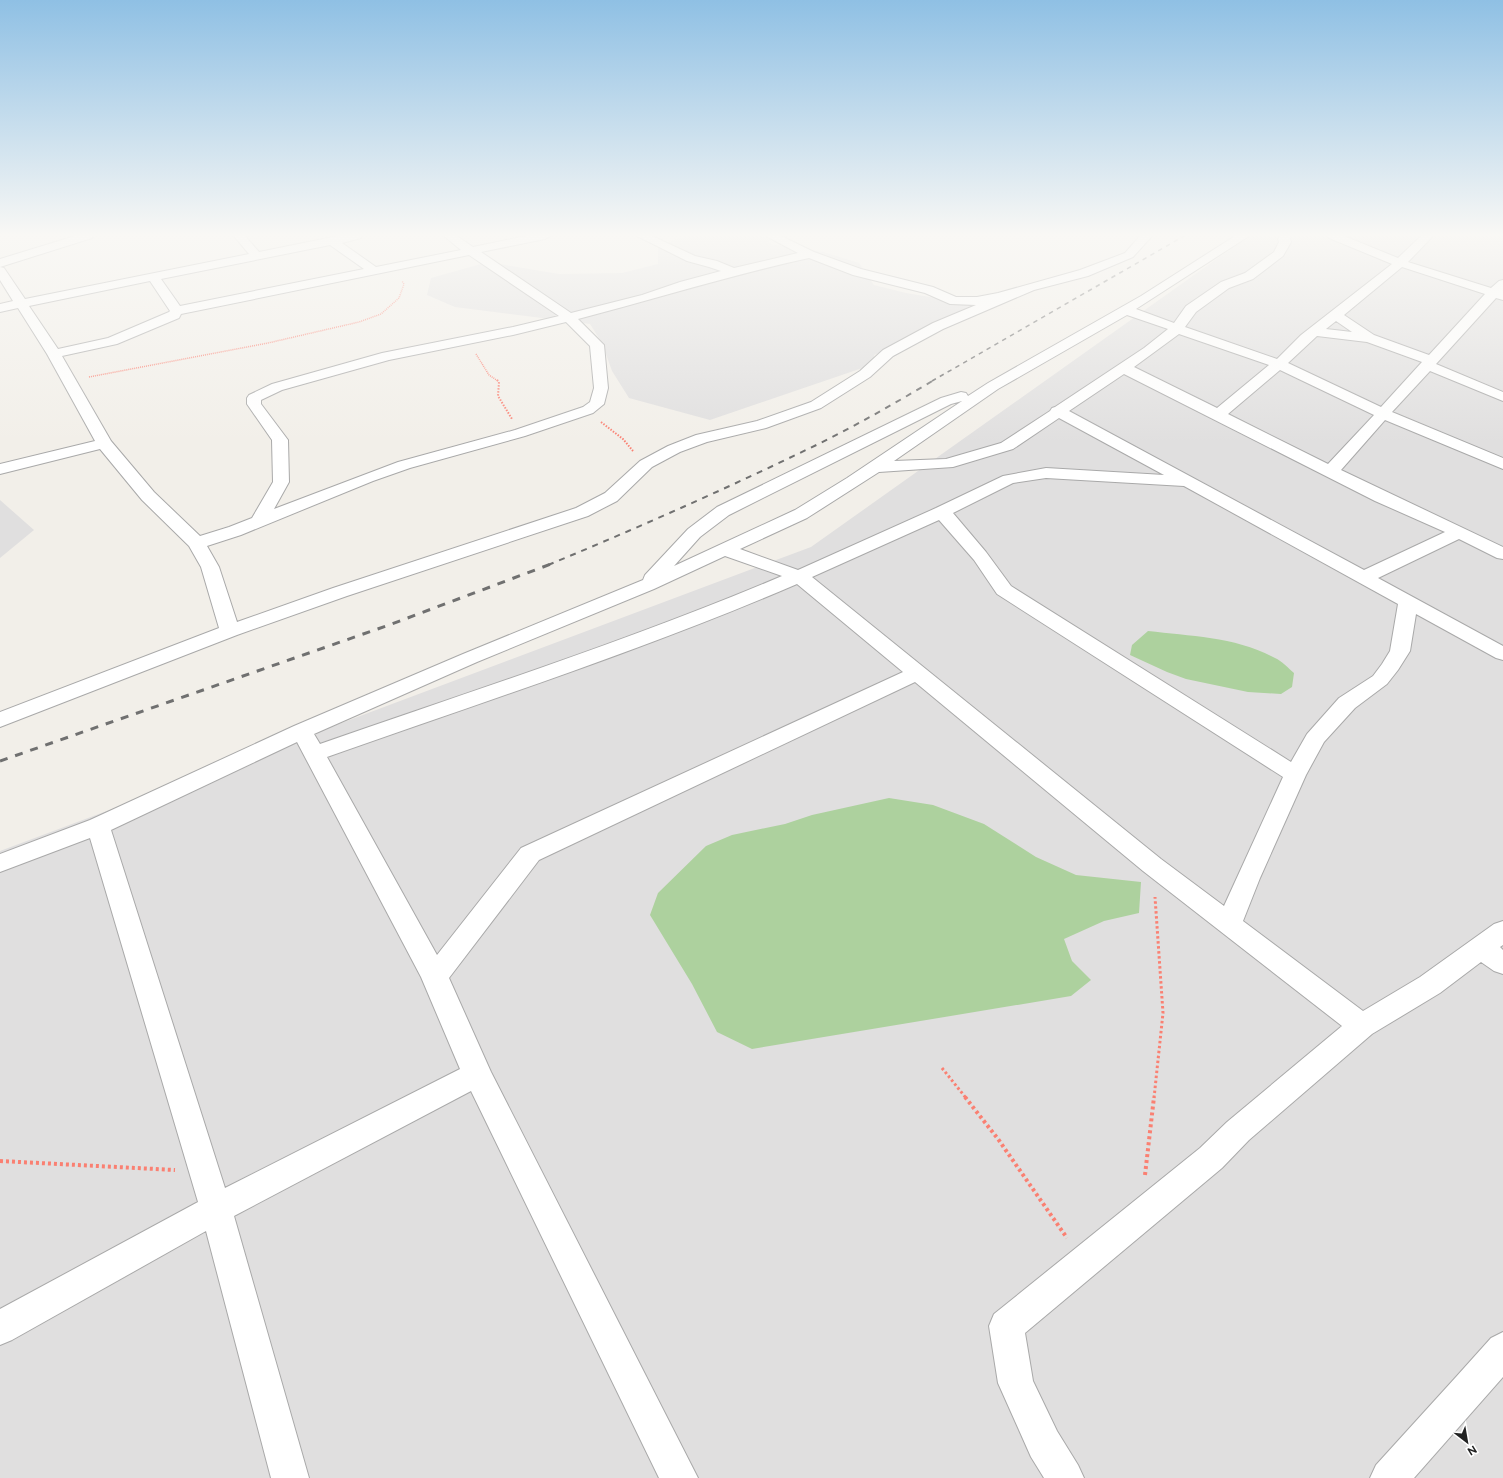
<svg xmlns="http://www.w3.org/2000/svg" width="1503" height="1478" viewBox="0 0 1503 1478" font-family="Raleway,sans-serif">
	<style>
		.residential { fill: #e0dfdf }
		.forest { fill: #add19e }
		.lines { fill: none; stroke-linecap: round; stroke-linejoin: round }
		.minor-casing { stroke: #a9a9a9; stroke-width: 2 }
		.path-far3 { stroke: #fa8072; stroke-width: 1.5; stroke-dasharray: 1 1; stroke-linecap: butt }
		.path-far2 { stroke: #fa8072; stroke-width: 2; stroke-dasharray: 1.5 1.5; stroke-linecap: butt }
		.path-far1 { stroke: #fa8072; stroke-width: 3; stroke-dasharray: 2.5 2.5; stroke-linecap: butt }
		.path { stroke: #fa8072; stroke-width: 4; stroke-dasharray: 3 3; stroke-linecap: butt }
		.minor { fill: #fff; fill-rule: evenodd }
		.rail-far2 { stroke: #707070; stroke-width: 1.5; stroke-dasharray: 4.5 4.5; stroke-linecap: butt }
		.rail-far1 { stroke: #707070; stroke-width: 2; stroke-dasharray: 6 6; stroke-linecap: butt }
		.rail { stroke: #707070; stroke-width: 3; stroke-dasharray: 8 8; stroke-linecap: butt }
	</style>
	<rect width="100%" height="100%" fill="#f2efe9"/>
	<path class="residential" d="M685 236H765L771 244 823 252 859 263 874 285 906 293 972 304 964 317 874 355 877 363 710 420 629 398 612 371 602 343 590 324 455 307 427 295 431 278 488 262 559 274 622 273 658 264V246Z
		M1249 236H1503V1478H0V851L811 547Z
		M0 500 34 530 0 558Z"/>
	<path class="forest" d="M1148 631C1190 636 1237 637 1275 658 1282 661 1288 668 1294 673L1292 687 1281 694 1248 692 1186 679 1167 672 1130 655 1132 645Z
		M889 798 933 805 984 824 1036 857 1076 875 1141 882 1139 913 1104 921 1064 939 1072 961 1091 980 1071 996 752 1049 717 1032 692 984 650 915 658 893 706 846 732 835 785 824 812 815Z"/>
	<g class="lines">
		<defs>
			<path id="minor" d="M75 236H93L92 238 0 267V259Z
				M234 236H245L259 252 338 236H362L361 238 342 243 376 267 461 250 444 236H457L473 247 526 236H550L545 239 481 252 571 313 642 295 680 282 721 271 709 267 687 261 637 236H652L695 256 717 261 734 268 798 253 766 236H781L814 252 861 269 933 287 956 297H977L998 293 1080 270 1125 253 1140 236H1152L1133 257 1088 276 1034 290 943 329 893 356 870 377 821 408 766 428 707 442 680 452 652 467 617 501 588 516 347 596 237 635 0 727V712L219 628 201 567 189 546 142 500 100 449 0 474V464L95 441 47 354 18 308 0 312V304L13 301 0 280V267L4 268 25 299 249 254ZM330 245 364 269 180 306 161 279ZM469 255 559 316 513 327 382 353 272 384 249 395 247 398V404L272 440 273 482 252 518 229 527 200 536 154 492 111 441 62 356 117 344 179 318 181 314ZM809 258 853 275 925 293 950 304 976 305 933 323 883 350 860 371 811 402 757 421 696 435 668 446 640 461 605 493 576 508 333 588 237 622 219 567 207 546 241 535 373 481 410 468 525 436 593 413 604 404 608 388 604 345 578 319C655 299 731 275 809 258ZM150 281 170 311 169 312 108 338 58 349 29 306ZM566 322 590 346 594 388 590 402 583 407 515 430 398 462 274 509 289 482 288 440 261 404V400L282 390 389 360 513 335Z
				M1235 236H1249L1136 309 1174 323 1186 306 1221 282 1245 273 1274 252 1279 242 1278 239 1280 236H1291L1290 239 1291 242 1283 256 1253 279 1229 288 1196 312 1185 327 1277 359 1301 335 1392 264 1329 238 1328 236H1344L1398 258 1421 236H1433L1408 262 1491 288 1499 281 1503 280V300L1496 298 1436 364 1503 392V401L1430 371 1392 412 1503 458V469L1385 420 1341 470 1503 547V559L1497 558 1459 539 1378 578 1503 646V660L1496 658 1416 614 1410 651 1398 670 1387 684 1355 708 1324 742 1306 775 1260 878 1243 921 1363 1011 1420 977 1494 924 1503 921V945L1500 947 1503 950V974L1494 971 1481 962 1440 993 1372 1034 1249 1140 1222 1168 1025 1333 1033 1381 1057 1431 1078 1465 1084 1478H1044L1031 1457 998 1383 989 1326 994 1314 1200 1148 1227 1122 1342 1026 1143 871 915 682 539 860 449 978 491 1072 698 1478H659L471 1091 234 1216 309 1478H271L206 1231 12 1340 0 1345V1309L198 1202 90 838 0 872V854L90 820 294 726 463 654 643 580 645 575 688 529 717 507 941 398 961 392 966 393 968 396 988 383 1141 296ZM1402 267 1485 294 1429 355 1374 335 1344 315ZM1127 315 1168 329 1144 348 1055 407 1052 408 1050 411 1001 443 946 459 894 461 998 389ZM1336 321 1352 332 1326 329ZM1179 334 1269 365 1217 408 1134 367ZM1317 336 1367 342 1422 362 1381 407 1288 363ZM1280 370 1374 415 1328 464 1228 414ZM1124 374 1375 501 1445 532 1364 570 1069 411ZM962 401 847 478 795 510 674 566 700 537 729 515 951 404ZM1059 418 1164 475 1046 468 1003 476 936 508 798 570 740 549 807 518 879 472 953 467 1013 449ZM1046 478 1184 486 1398 604 1390 651 1382 664 1373 676 1339 698 1307 734 1291 762 1011 586 986 552 953 513 1013 483ZM939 520 974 560 997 594 1283 777 1224 906 1161 859 812 577ZM725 556 782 576C631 640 475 690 320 744L314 734 477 662 654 589ZM797 584 903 672 521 848 437 955 327 757C485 701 644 650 797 584ZM297 742 421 977 460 1069 225 1188 111 830Z
				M1503 1332V1377L1414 1478H1370L1376 1465 1456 1377 1491 1338Z"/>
		</defs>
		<use href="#minor" class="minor-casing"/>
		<path class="path-far3" d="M476 354 489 375 498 381
			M89 377 268 343 359 322 381 314 399 298 404 284 402 281"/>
		<path class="path-far2" d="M497 380 499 382 498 396 512 419
			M601 422 623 439 633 451"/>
		<path class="path-far1" d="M942 1068 966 1098
			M1154 1098 1163 1013 1155 897"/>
		<path class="path" d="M965 1097 998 1139 1067 1238
			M0 1161 175 1170
			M1145 1175 1154 1097"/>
		<use href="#minor" class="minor"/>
		<path class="rail-far2" d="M932 381 1184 236"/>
		<path class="rail-far1" d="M548 565C635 529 721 491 806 450 850 429 892 405 934 380"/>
		<path class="rail" d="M0 761 389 625 551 564"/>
	</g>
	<linearGradient id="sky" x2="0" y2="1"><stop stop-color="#8fc0e4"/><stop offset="0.53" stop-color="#f9f8f5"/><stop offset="1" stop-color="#f9f8f5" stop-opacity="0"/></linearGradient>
	<rect width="1503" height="443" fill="url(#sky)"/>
	<g transform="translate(1467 1442) rotate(149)" stroke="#ffffff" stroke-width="3" paint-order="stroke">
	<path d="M0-3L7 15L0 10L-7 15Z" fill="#222222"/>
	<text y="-6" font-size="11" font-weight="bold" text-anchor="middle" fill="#222222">N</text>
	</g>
</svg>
